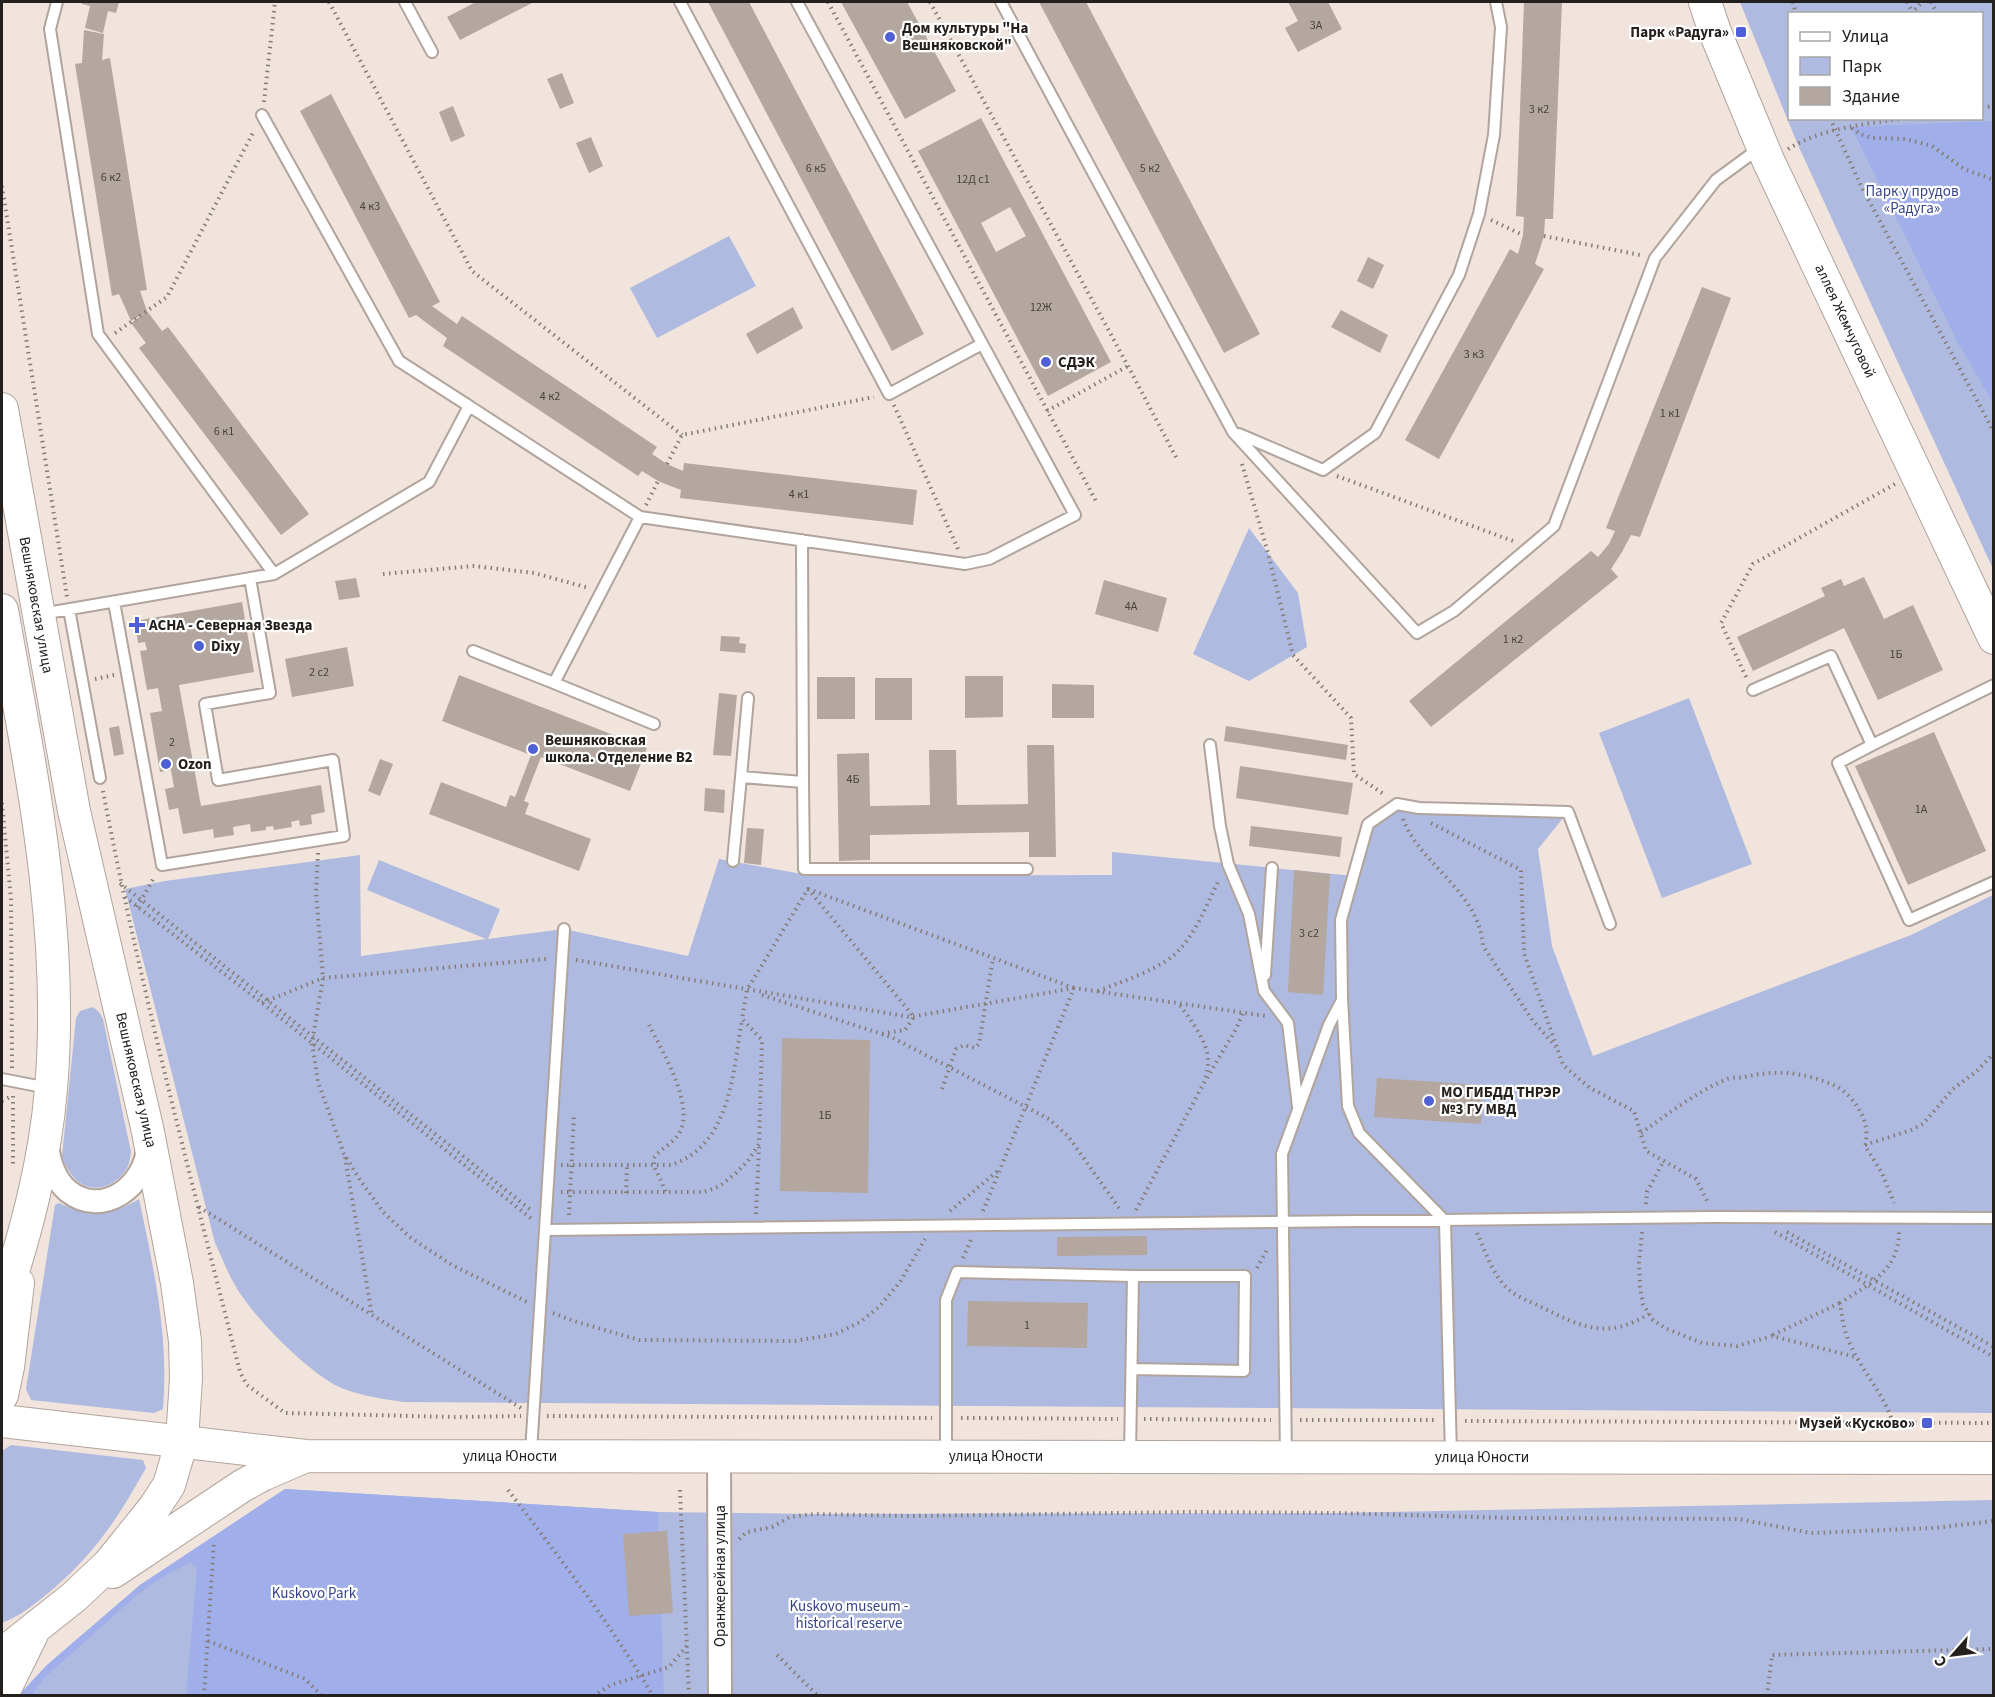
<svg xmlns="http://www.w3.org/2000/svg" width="1995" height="1697" viewBox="0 0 1995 1697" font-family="'Source Sans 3',sans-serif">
	<rect width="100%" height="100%" fill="#f1e4dc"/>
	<path fill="#afbae1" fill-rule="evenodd" d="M1740,2H1993V569L1797,143ZM1790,14H1982V118H1790Z
		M729,236L756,286L657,338L630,288Z
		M1249,528L1298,593L1307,647L1249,681L1193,654Z
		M1689,698L1752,864L1662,898L1599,733Z
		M1397,804L1568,812L1538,849L1552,946L1593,1056L1911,935L1993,895V1413L403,1402C383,1399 363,1396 344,1389C312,1377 251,1315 235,1285C227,1272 222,1257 215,1243L125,889L165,881L360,855L361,956L486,939L367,890L379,860L500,909L488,939L564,929L688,956L719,859L813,876L1112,875V852L1354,876L1368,824Z
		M93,1007L99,1012L103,1019L131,1152C130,1157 130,1162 128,1166C125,1174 118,1179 112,1183C87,1197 69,1178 62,1156L76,1018L80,1011Z
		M139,1199C154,1269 169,1337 163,1409L154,1413L31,1400L26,1389L55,1205L59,1203C92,1218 108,1217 139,1199Z
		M11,1445L143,1460L146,1468C118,1518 96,1552 52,1590C36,1603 21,1616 2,1623V1451Z
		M285,1489L658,1512L814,1514L1338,1513L1993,1500V1695L18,1696L47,1665L140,1585Z"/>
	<path fill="#a0afea" d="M1993,121H1994L1993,403L1958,343L1851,127Z
		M285,1489L658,1512L664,1695H186L197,1568L190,1562L156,1581L136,1596L43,1679L32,1695L18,1696L47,1665L140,1585Z"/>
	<path fill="#b3a79f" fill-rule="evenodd" d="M82,2H119L116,13L108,11L103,33L85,28L90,6L82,4Z
		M476,2H534L460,40L447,17Z
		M708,2H749L924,334L892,351Z
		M841,2H907L956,91L905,119Z
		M1039,2H1086L1260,334L1224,353Z
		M1288,2H1328L1342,29L1298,52L1285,28L1298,21Z
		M1524,2H1562L1553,219H1545L1544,236L1535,264L1544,269L1439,459L1405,440L1510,249L1518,254L1523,235L1524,217L1516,216Z
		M84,30L104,34L102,60L110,58L147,290L140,291L147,311L162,331L168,327L309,514L281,535L139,348L146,343L131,323L145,313L131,321L119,294L112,296L75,64L82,63Z
		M562,73L574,103L560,109L547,79Z
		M331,94L440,302L432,306L457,324L462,316L657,447L652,454L667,464L683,471L684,463L917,490L913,525L680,498L681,490L658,481L642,471L638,476L443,346L447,338L416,315L409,318L300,111Z
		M453,106L465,136L451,142L439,112Z
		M981,118L1111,362L1048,396L918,151ZM1010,207L1026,236L996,252L981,223Z
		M591,137L603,166L589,173L576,143Z
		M1368,257L1384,265L1373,289L1357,281Z
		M1702,287L1731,298L1640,537L1631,535L1622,552L1611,569L1618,577L1431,727L1409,701L1591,551L1598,557L1609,544L1615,531L1606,528Z
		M793,307L803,328L757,354L746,334Z
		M1341,310L1388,335L1380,353L1331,327Z
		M1864,577L1884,619L1913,605L1943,670L1878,700L1844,628L1753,671L1737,637L1825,596L1821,588L1841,579L1844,586Z
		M356,578L360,597L339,600L335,581Z
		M1104,580L1167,598L1158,632L1095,614Z
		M242,602L254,672L179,685L201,806L321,785L325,812L311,815L312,824L300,826L299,820L291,822L292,827L274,830L273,826L266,827V830L251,832L250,824L233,827L234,835L214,838L213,829L183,834L178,808L169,810L165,789L174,787L171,770L160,772L150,713L162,711L158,688L147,690L140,651L147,650L145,642L138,643L135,621Z
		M721,636L740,637L739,643L746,644L745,653L720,651Z
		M347,647L354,686L292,697L285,659Z
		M459,675L647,748L630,791L541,757L524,801L529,803L525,814L591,839L579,871L429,814L441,782L506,807L510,795L515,797L531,755L442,721Z
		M965,676H1003V717L965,718Z
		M817,677H855V719H817Z
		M875,678H912V720H875Z
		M1052,684L1094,685V718H1052Z
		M719,693L737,695L731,756L713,755Z
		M119,726L124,754L114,756L109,728Z
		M1226,726L1348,745L1346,760L1224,741Z
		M1934,732L1986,851L1908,885L1855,766Z
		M1027,745H1054L1056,857H1029V832L870,835V860L839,861L837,754L869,753L870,806L930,805L929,750H956L957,805L1028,804Z
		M380,759L393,764L380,796L368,791Z
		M1240,766L1353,783L1348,815L1236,798Z
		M705,788L725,790L724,813L704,811Z
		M1251,826L1342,837L1340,857L1249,846Z
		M747,828L764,829L761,865L744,863Z
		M1294,870L1330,874L1323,995L1288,992Z
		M782,1038L870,1040L868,1193L780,1191Z
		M1377,1078L1483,1085L1481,1124L1374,1117Z
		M1147,1236V1255L1057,1256V1237Z
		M968,1301L1088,1303L1087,1348L967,1346Z
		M667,1531L673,1613L629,1616L623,1534Z"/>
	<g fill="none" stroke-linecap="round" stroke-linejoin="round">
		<defs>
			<path id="lane" d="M57,2L50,29L98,334L274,574
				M405,2L432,52
				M680,2L889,394L982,344
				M1001,2L1233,432L1417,633L1454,611L1554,526L1655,258L1716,180L1761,147
				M262,115L399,361L469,406
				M1239,434L1323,470L1375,433L1459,275L1479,214L1494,135L1501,27L1496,2
				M640,517L554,683L654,724
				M114,602L162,865L344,836L333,760L218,780L205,704L270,693L250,578
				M69,609L100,778
				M41,614L274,574L429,482L469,406L640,517L965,564L989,559L1075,515L797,2
				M473,651L554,683
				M1753,690L1831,656L1872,745L1994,685
				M1210,745L1220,826L1228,864L1249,914L1264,991L1288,1023L1298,1107
				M1872,745L1838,763L1909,920L1994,882
				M741,777L748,698
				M803,782L804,869H1027
				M733,861L741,777L803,782L802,540
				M1265,975L1272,868
				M2,1079L48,1088
				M545,1230L1714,1217L1994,1218
				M1132,1369L1244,1371L1245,1276H1133
				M531,1452L564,929
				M1451,1455L1445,1221L1359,1133L1348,1106L1342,999L1341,920L1368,824L1397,804L1419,808L1568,812L1610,924
				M946,1456V1300L957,1272L1133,1276L1130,1454
				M1286,1456L1282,1154L1329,1025L1342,1000"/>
			<path id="street" d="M47,1145C49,1161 55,1180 68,1191C103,1219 146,1185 148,1147
				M719,1456L720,1696"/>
			<path id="secondary" d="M1705,2L1715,32L1768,160L1994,638
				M2,409L74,811L148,1132L177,1283L185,1341L186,1378L182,1441L169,1485L154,1508L109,1564L74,1597L2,1654
				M2,610C30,768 65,928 51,1089C45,1163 25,1236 2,1306
				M2,1395L8,1367L18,1283
				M2,1421L306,1456L1994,1458
				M113,1572L242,1486L262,1475L306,1456
				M2,1695L32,1634"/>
		</defs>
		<use href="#lane" stroke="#b0a49c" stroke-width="14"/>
		<use href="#street" stroke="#b0a49c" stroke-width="26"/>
		<use href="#secondary" stroke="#b0a49c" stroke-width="34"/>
		<path stroke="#847c76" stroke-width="4" stroke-dasharray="1.5 4.5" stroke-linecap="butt" d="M329,2L472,271L682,435
			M828,2L1097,503
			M930,2L1128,366L1178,461
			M1793,2L1796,14
			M1907,2L1913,13
			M1931,2L1937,14
			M1911,14L1922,2
			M264,102L275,2
			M1982,108L1994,106
			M1830,118L1861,186L1994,432
			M1852,128L1860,134L1872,138L1906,139L1932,146L1964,169L1994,180
			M1788,149C1824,127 1867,124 1908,118
			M2,186L67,597
			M1491,220L1523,235
			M1544,236L1640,255
			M115,333L167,297L254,131
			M894,405L958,549
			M1047,411L1128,366
			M667,464L682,435L874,397
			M1242,464L1268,553L1293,655L1351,718L1354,774L1385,795
			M1337,476L1513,541
			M646,505L658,481
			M383,574L474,566L534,573L589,588
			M1746,677L1721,623L1753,564L1895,484
			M95,679L114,675
			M103,791C140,986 191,1179 240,1372L247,1385L285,1413L455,1417L521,1416
			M2,803L11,900L12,1068
			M1403,819C1421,866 1479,891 1483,946L1533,1021L1557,1048
			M1431,823L1521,870L1524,953L1563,1065L1590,1088L1634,1111L1646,1151L1696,1179L1708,1203
			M318,853L316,892L323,978L312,1043L318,1082L344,1154L360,1180L383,1212L411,1238L452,1265L527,1302
			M120,883L532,1211
			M808,889L1074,988
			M125,897L262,1003L533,1220
			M137,907L155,876
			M576,960L910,1017L1074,988
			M1098,991C1121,982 1155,971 1174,955C1196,935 1206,905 1219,880
			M762,995L891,1037L1049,1119L1068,1136L1119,1208
			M262,1003L323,978L547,959
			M649,1025C662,1051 697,1108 678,1135C672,1144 660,1149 654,1158V1166L666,1192
			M1207,1078L1236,1029L1243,1013
			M942,1089L956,1049L964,1045L975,1048L979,1044L993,958
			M13,1096V1164
			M2,1101L12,1096
			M1641,1133C1668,1114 1696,1092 1727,1079C1732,1077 1739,1078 1745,1077C1769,1071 1793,1071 1817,1079C1829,1083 1840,1086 1849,1096C1862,1111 1870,1126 1865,1146L1882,1173L1894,1203
			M1865,1145L1911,1130L1923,1124L1953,1089L1977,1071L1994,1053
			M345,1157L372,1315
			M561,1165H671C731,1145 733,1072 742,1019
			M561,1192H704L720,1186L736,1173L748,1161L759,1144L762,1040L742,1019L747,990L808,889L914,1017L905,1030L881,1034
			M626,1193L627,1166
			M1646,1204L1647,1192L1664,1160
			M199,1207L521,1408
			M1136,1210L1205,1081C1206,1075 1208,1069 1208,1062C1209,1043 1189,1017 1178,1003
			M950,1211L1000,1169
			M983,1211L1074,988L1266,1016
			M756,1214L759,1147
			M569,1215L574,1114
			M1642,1232L1639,1263L1640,1287L1643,1304L1653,1320L1665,1328L1702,1343L1737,1346L1772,1336L1856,1357
			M1775,1232L1994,1357
			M1787,1232L1994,1347
			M1477,1233C1485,1250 1492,1273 1505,1286C1514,1296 1529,1301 1541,1307C1582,1327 1606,1340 1649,1314
			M963,1258L971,1240
			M1257,1268L1268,1248
			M553,1313L574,1321L639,1340L795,1341L836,1334L860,1322L879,1307L900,1282L925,1239
			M1773,1335L1840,1303
			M547,1416L932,1418
			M961,1418L1118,1419
			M1144,1419L1271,1420
			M1300,1420H1436
			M1465,1421L1994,1423
			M1893,1423C1883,1392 1863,1373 1850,1344C1844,1331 1842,1318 1840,1303C1869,1284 1899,1271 1899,1231
			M508,1490C559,1557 610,1623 653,1696
			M680,1490L689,1696
			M739,1539L747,1532L772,1527L790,1517L814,1514L909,1516L1189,1512L1338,1513L1510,1518L1739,1519L1811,1533L1934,1528L1994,1521
			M208,1641L305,1679L322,1696
			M777,1655L818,1696
			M204,1696L214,1541
			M593,1696L611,1685L669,1667L687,1646
			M1767,1696L1772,1655L1994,1649"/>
		<use href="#lane" stroke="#fff" stroke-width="10"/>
		<use href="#street" stroke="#fff" stroke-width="22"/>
		<use href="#secondary" stroke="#fff" stroke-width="32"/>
	</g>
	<g fill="#4f5fd5" stroke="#fff" stroke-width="2">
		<rect x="1735" y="26" width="12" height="12" rx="3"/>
		<circle cx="890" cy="37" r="6"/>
		<circle cx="1046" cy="362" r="6"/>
		<path d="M134 616h6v6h6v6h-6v6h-6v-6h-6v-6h6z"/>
		<circle cx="199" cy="646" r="6"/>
		<circle cx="533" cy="749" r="6"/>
		<circle cx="166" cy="764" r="6"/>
		<circle cx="1429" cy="1101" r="6"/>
		<rect x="1921" y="1417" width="12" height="12" rx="3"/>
	</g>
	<g text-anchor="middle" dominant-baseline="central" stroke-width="4.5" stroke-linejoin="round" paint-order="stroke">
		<g font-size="12" fill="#48423e">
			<text x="1316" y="25">3А</text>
			<text x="1539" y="109">3 к2</text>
			<text x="816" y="168">6 к5</text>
			<text x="1150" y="168">5 к2</text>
			<text x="111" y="177">6 к2</text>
			<text x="973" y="179">12Д с1</text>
			<text x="370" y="206">4 к3</text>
			<text x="1041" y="307">12Ж</text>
			<text x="1474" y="354">3 к3</text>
			<text x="550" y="396">4 к2</text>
			<text x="1670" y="413">1 к1</text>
			<text x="224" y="431">6 к1</text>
			<text x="799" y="494">4 к1</text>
			<text x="1131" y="606">4А</text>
			<text x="1513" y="639">1 к2</text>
			<text x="1896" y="654">1Б</text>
			<text x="319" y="672">2 с2</text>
			<text x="172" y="742">2</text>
			<text x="853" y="779">4Б</text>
			<text x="1921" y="809">1А</text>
			<text x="1309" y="933">3 с2</text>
			<text x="825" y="1115">1Б</text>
			<text x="1027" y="1325">1</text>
		</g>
		<g font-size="15" font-weight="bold" fill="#24201d" stroke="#fff" text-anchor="start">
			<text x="902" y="28">Дом культуры "На<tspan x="902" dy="17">Вешняковской"</tspan></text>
			<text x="1729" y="32" text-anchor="end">Парк «Радуга»</text>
			<text x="1058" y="362">СДЭК</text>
			<text x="149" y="625">АСНА - Северная Звезда</text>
			<text x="211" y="646">Dixy</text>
			<text x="545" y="740">Вешняковская<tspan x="545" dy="17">школа. Отделение В2</tspan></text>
			<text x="178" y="764">Ozon</text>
			<text x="1441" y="1092">МО ГИБДД ТНРЭР<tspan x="1441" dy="17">№3 ГУ МВД</tspan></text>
			<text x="1915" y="1423" text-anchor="end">Музей «Кусково»</text>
		</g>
		<g font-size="15" fill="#38448a" stroke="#fff">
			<text x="1912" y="191">Парк у прудов<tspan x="1912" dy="17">«Радуга»</tspan></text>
			<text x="314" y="1593">Kuskovo Park</text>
			<text x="849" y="1606">Kuskovo museum -<tspan x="849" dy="17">historical reserve</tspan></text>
		</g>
		<g font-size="15" fill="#24201d" stroke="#fff">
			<text transform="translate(1845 321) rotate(65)">аллея Жемчуговой</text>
			<text transform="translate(36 605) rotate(80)">Вешняковская улица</text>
			<text transform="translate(136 1080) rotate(77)">Вешняковская улица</text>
			<text x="510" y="1456">улица Юности</text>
			<text x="996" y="1456">улица Юности</text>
			<text x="1482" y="1457">улица Юности</text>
			<text transform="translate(720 1576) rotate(-90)">Оранжерейная улица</text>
		</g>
	</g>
	<rect width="1995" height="1697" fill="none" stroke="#24201d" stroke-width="6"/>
	<rect x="1788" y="12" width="195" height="108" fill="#ffffff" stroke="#a7a6a5" stroke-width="1.5"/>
	<rect x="1800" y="32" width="30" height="9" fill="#ffffff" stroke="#a7a6a5" stroke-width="1.5"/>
	<text x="1842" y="42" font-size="18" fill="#24201d">Улица</text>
	<rect x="1800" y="57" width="30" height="18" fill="#afbae1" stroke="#a7a6a5" stroke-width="1.5"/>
	<text x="1842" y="72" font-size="18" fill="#24201d">Парк</text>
	<rect x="1800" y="87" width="30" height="18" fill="#b3a79f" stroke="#a7a6a5" stroke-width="1.5"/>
	<text x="1842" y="102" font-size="18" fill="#24201d">Здание</text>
	<g transform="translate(1953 1655) rotate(242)" stroke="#ffffff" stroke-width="4.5" paint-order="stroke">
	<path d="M0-4.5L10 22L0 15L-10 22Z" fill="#24201d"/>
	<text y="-9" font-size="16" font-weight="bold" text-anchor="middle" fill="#24201d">С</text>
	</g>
</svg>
